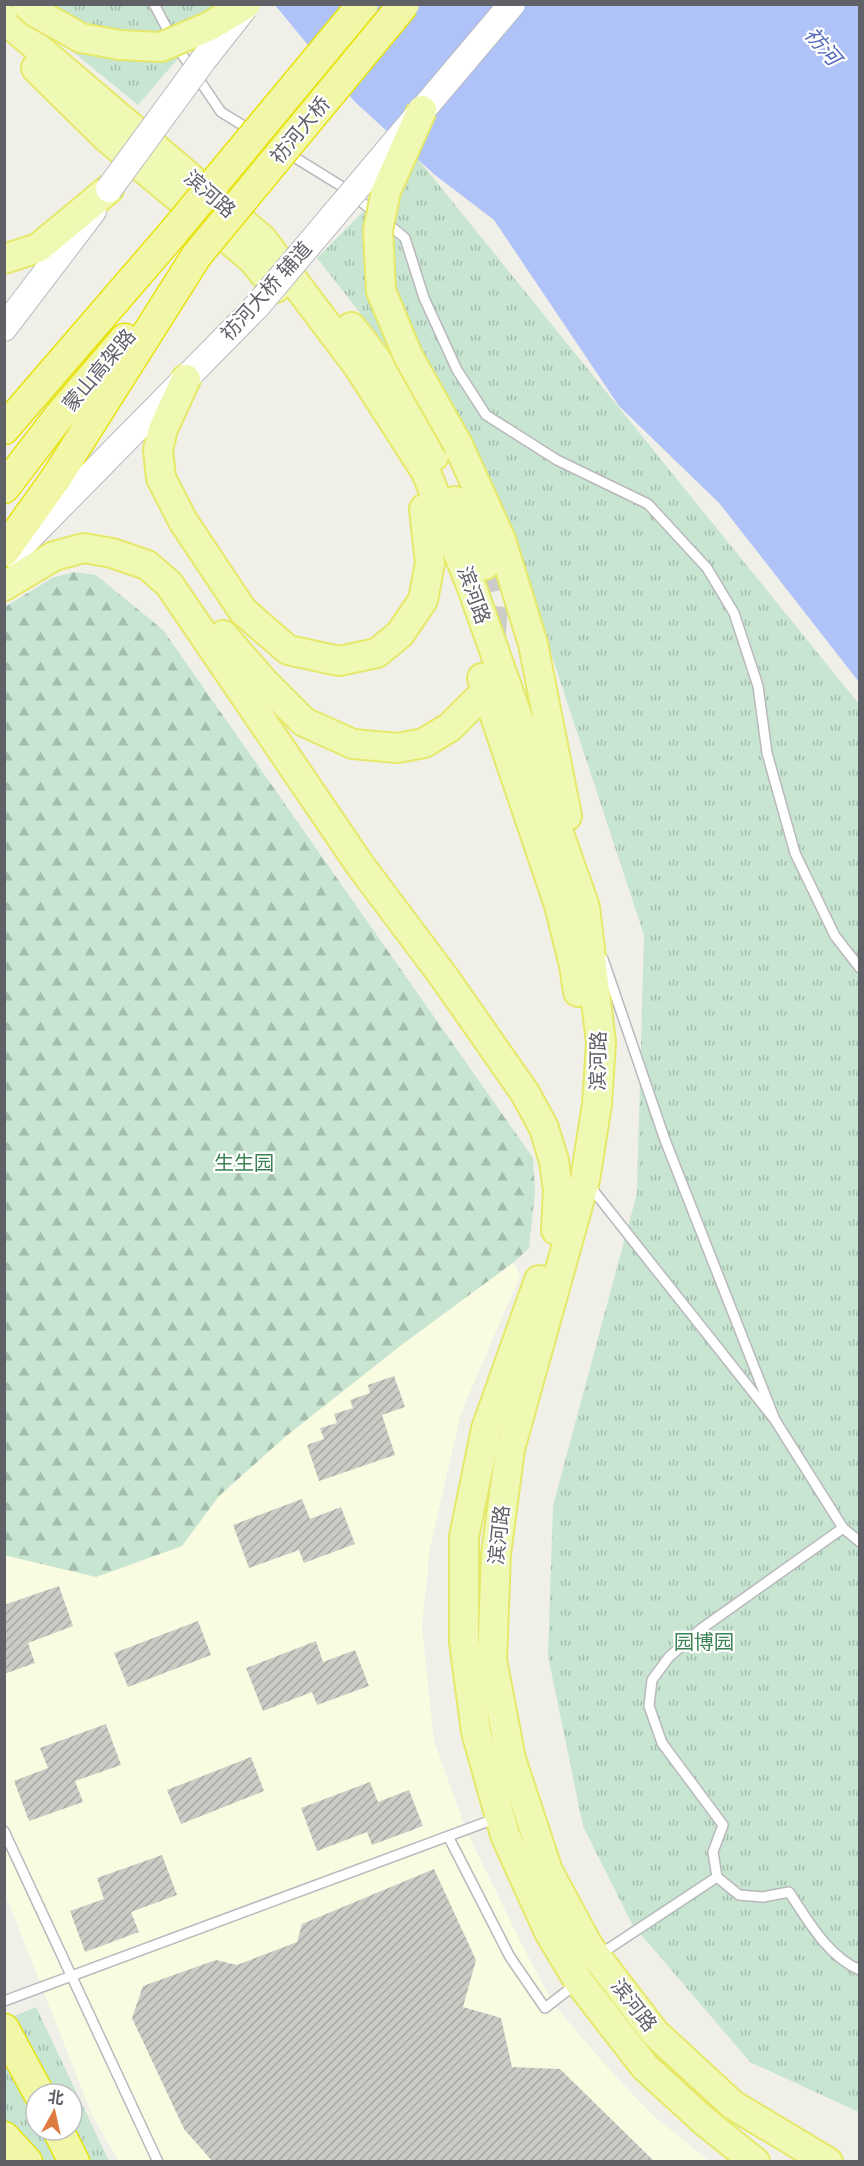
<svg xmlns="http://www.w3.org/2000/svg" width="864" height="2166" viewBox="0 0 864 2166" font-family="'Public Sans','Noto Sans SC',sans-serif">
	<defs>
		<pattern id="forest-firs" width="22" height="20" patternUnits="userSpaceOnUse" patternTransform="scale(1.5)"><rect width="22" height="20" fill="#c7e5d0"/><path d="M5 1l3.5 6h-7zM16 11l3.5 6h-7z" fill="#a5bdad"/></pattern>
		<pattern id="park-tufts" width="24" height="20" patternUnits="userSpaceOnUse" patternTransform="scale(1.5)"><rect width="24" height="20" fill="#c7e5d0"/><path d="M3 7l-1-3M5 7V3M7 7l1-3M15 17l-1-3M17 17v-4M19 17l1-3" fill="none" stroke="#a5bdad"/></pattern>
		<pattern id="building-hatch" width="6" height="6" patternUnits="userSpaceOnUse" patternTransform="scale(1.5)"><rect width="6" height="6" fill="#cccbc5"/><path d="M-1 1l2-2M0 6l6-6M5 7l2-2" fill="none" stroke="#a9a8a4"/></pattern>
	</defs>
	<rect width="100%" height="100%" fill="#f0f0e8"/>
	<path fill="#fafce2" d="M514,1262L520,1276L461,1413L430,1548L422,1626L434,1741L466,1830L522,1945L553,2003L600,2059L650,2113L709,2161H119L92,2115L5,1893V1555L96,1577L182,1546L219,1496L285,1437L400,1346Z"/>
	<path fill="url(#forest-firs)" d="M74,572L96,575L163,630L533,1158L535,1192L529,1248L514,1262L400,1346L285,1437L219,1496L182,1546L96,1577L4,1555L5,607L52,578Z"/>
	<path fill="url(#park-tufts)" fill-rule="evenodd" d="M16,5H224L138,105Z
		M417,158L859,704V2112L750,2062L632,1924L583,1826L548,1656L553,1506L637,1193L644,935L547,641L477,462L317,258Z
		M36,2007L109,2161L5,2162V2020ZM36,2094H72V2130H36Z"/>
	<path fill="#afc3f9" d="M275,5H859V682L720,504L619,406L494,220L435,175L354,101Z"/>
	<path fill="url(#building-hatch)" d="M394,1376L405,1407L382,1415L395,1455L319,1481L307,1445L324,1439L320,1428L337,1423L334,1414L353,1408L350,1400L370,1393L368,1385Z
		M302,1499L310,1519L341,1507L355,1544L304,1563L299,1550L249,1568L233,1525Z
		M59,1586L73,1626L28,1643L35,1663L4,1674V1605Z
		M198,1621L211,1655L128,1687L114,1653Z
		M316,1641L323,1662L355,1650L369,1686L317,1705L312,1692L263,1711L246,1668Z
		M106,1724L121,1765L75,1781L83,1802L29,1821L14,1781L48,1768L40,1748Z
		M251,1757L264,1791L181,1824L167,1790Z
		M370,1782L378,1802L409,1790L423,1826L372,1845L367,1832L317,1851L301,1808Z
		M162,1855L177,1895L131,1912L139,1932L85,1952L70,1911L104,1899L97,1878Z
		M434,1869L476,1960L463,2007L501,2018L512,2067L560,2069L655,2162H213L184,2129L132,2018L143,1986L216,1960L237,1965L297,1942L302,1924Z"/>
	<g fill="none" stroke-linecap="round" stroke-linejoin="round">
		<path stroke="#ccccc8" stroke-width="28" stroke-dasharray="28 14" stroke-linecap="butt" d="M485,565L494,606L491,644"/>
		<defs>
			<path id="service" d="M154,4L175,44L221,112L346,189L405,238L424,298L457,370L486,415L557,460L648,504L707,568L734,613L758,686L767,753L795,853L835,936L860,968
				M603,959L665,1140L775,1420
				M589,1185L775,1420L843,1528L860,1542
				M843,1528L701,1629L669,1657L652,1680L649,1706L662,1743L723,1825L713,1852L717,1877L739,1895L763,1897L789,1892C807,1919 828,1957 860,1970
				M4,1831L158,2162
				M448,1836L510,1957L545,2008L576,1984
				M599,1955L717,1877
				M4,2001L497,1818"/>
			<path id="secondary" d="M4,328L93,211
				M13,554L257,306"/>
			<path id="primary" d="M4,19L262,239L358,366L426,472L472,588L585,907L601,1043L597,1104L585,1180L510,1449L496,1554L492,1660L511,1759L548,1871L589,1947L655,2033L733,2105L828,2162
				M36,68L107,138L252,259L276,288
				M4,259L38,248L109,189
				M351,327C384,367 411,409 434,456
				M186,379L163,429L158,450L161,478L183,521L243,611L288,650L339,661L377,653L400,634L423,600L430,563L424,509
				M458,445L501,540L533,644L567,816
				M455,501L477,543L485,565
				M4,586L54,556L84,548L112,553L147,565L169,584L360,865L444,977L525,1093L544,1128L554,1161L558,1190L556,1230
				M223,635L264,682L304,722L353,744L398,748L424,743L450,727L479,698
				M482,678L559,905L574,965L578,992
				M539,1280L486,1429L464,1537V1642L476,1732L505,1835L549,1932L579,1982L645,2067L703,2120L755,2162"/>
			<path id="trunk" d="M4,429L173,233
				M4,488L60,415L125,339
				M4,551L56,478L197,255
				M4,2029L39,2094
				M58,2130L74,2162
				M4,2137L27,2162"/>
		</defs>
		<use href="#service" stroke="#b8b8bd" stroke-width="12"/>
		<use href="#secondary" stroke="#b9bac0" stroke-width="28"/>
		<use href="#primary" stroke="#e6e86a" stroke-width="32"/>
		<use href="#trunk" stroke="#e7e212" stroke-width="33"/>
		<use href="#service" stroke="#fff" stroke-width="9"/>
		<use href="#secondary" stroke="#fff" stroke-width="26"/>
		<use href="#primary" stroke="#f0f9b4" stroke-width="28"/>
		<use href="#trunk" stroke="#f1f7a7" stroke-width="30"/>
		<defs>
			<path id="secondary-bridge" d="M109,189L204,59L245,7
				M257,306L512,4"/>
			<path id="primary-bridge" d="M26,4L35,12L81,38L120,45L161,47L210,26L246,4
				M422,110L386,191L378,230L381,291L408,356L458,445"/>
			<path id="trunk-bridge" d="M173,233L363,4
				M197,255L404,4"/>
		</defs>
		<use href="#secondary-bridge" stroke="#b9bac0" stroke-width="28" stroke-linecap="butt"/>
		<use href="#primary-bridge" stroke="#e6e86a" stroke-width="32" stroke-linecap="butt"/>
		<use href="#trunk-bridge" stroke="#e7e212" stroke-width="33" stroke-linecap="butt"/>
		<use href="#secondary-bridge" stroke="#fff" stroke-width="26"/>
		<use href="#primary-bridge" stroke="#f0f9b4" stroke-width="28"/>
		<use href="#trunk-bridge" stroke="#f1f7a7" stroke-width="30"/>
	</g>
	<g text-anchor="middle" dominant-baseline="central" stroke-width="4.5" stroke-linejoin="round" paint-order="stroke">
		<g font-size="20" fill="#5f6167" stroke="#fff">
			<text transform="translate(300 130) rotate(-50)">祊河大桥</text>
			<text transform="translate(210 194) rotate(41)">滨河路</text>
			<text transform="translate(266 291) rotate(-48)">祊河大桥 辅道</text>
			<text transform="translate(99 370) rotate(-50)">蒙山高架路</text>
			<text transform="translate(474 595) rotate(70)">滨河路</text>
			<text transform="translate(598 1061) rotate(-89)">滨河路</text>
			<text transform="translate(499 1535) rotate(-84)">滨河路</text>
			<text transform="translate(634 2005) rotate(52)">滨河路</text>
		</g>
		<g font-size="20" fill="#3c8254" stroke="#fff">
			<text x="244" y="1163">生生园</text>
			<text x="704" y="1642">园博园</text>
		</g>
		<g font-size="21" font-style="italic" fill="#5267bc" stroke="#fff">
			<text transform="translate(823 46) rotate(49)">祊河</text>
		</g>
	</g>
	<rect width="864" height="2166" fill="none" stroke="#5f6167" stroke-width="12"/>
	<g transform="translate(54 2112) rotate(8)"><circle r="28" fill="#ffffff" stroke="#bfc0c2" stroke-width="1.5"/>
	<path d="M0-4.5L10 22L0 15L-10 22Z" fill="#dd7b41"/>
	<text y="-9" font-size="16" font-weight="bold" text-anchor="middle" fill="#5f6167">北</text>
	</g>
</svg>
